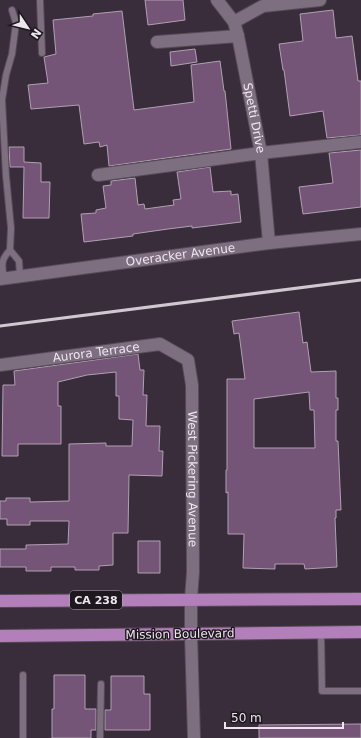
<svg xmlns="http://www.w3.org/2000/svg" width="361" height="738" viewBox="0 0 361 738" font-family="'DejaVu Sans',sans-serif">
	<rect width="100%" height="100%" fill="#3a2d3b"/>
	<path fill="#745577" stroke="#b0a0b1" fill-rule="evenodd" d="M145,0H183L185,20L148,25Z
		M333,10L336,38L352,36L358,81H361V135L327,138L323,111L290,116L284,70H283L279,44L303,41L300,14Z
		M122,11L134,110L194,102L191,65L220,61L224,91H225L231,149L109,166L107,145L100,147L99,142L84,144L79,105L31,109L28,85L48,83L44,57L56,54L53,20L93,16V14Z
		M195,49L197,62L171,66L170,52Z
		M9,147H24V162L41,163V182H50L49,218H23L24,167H10Z
		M361,150V207L303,214L299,187L333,183L329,153Z
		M210,167L213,192L231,191V195L238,194L241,222L192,228V226L168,229L133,234V236L84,242L81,214L96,213V210L106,208L103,186L111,185V181L135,178L138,205L144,204L145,209L174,205L173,200L181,199L177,172Z
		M299,312L303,343L307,342L311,372L336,371V398H338V410H336V441H338L341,510H336V518H335L337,567L305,569L304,564H275V569L243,568L244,534H228V492L226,493V470H227V379H245L239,333L234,334L232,321ZM309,392L310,410H314L315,448H254V399Z
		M138,354L140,370H144L143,395H147L146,426H160L159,451H163L162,476L129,475L128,533H113V565L99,566V570H75V567H51V571H26V567H0V549H26V545L68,544L69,521H30V525H7V519H0V501H6V498H30V502L69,501V444L106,443V446H132L133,420L119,419V396H116V372L87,375L58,382V406H61V444H18V456H2L3,385H15L14,371Z
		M138,541H160V573H138Z
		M54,675H85V709H96V730H91V738H52V709H54Z
		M111,676H144V694H150V730H105V710H111Z
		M361,724V738H259V725Z"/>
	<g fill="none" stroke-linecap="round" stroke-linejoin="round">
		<defs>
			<path id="lane" d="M40,0L42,53
				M10,250L11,228L6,176L2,100L6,75L12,54L16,23L12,10
				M4,279C2,265 0,261 10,250L19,261L20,276
				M321,633L322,691H361
				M23,675V738
				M100,738L101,684"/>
			<g id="street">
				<path id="s1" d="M217,0L234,22L238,36L261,153L269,243"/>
				<path d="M234,22L263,6L320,0"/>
				<path d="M157,42L238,36"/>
				<path d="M98,175L261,153L361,142"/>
				<path id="s2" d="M0,279L269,243L361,234"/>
				<path id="s3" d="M0,365L160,344L188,360L192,385L193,572L191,599V634L194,738"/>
			</g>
			<path id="primary" d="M0,601L361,599
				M0,636L361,632"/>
		</defs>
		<use href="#lane" stroke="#564b57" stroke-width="8"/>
		<use href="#street" stroke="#564b57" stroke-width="14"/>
		<use href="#primary" stroke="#564b57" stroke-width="14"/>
		<use href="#lane" stroke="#7e6f80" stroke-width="6"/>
		<use href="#street" stroke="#7e6f80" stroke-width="12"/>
		<use href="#primary" stroke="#b37fba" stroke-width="12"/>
		<path stroke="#d0c8d1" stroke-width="3" d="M0,326L361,280"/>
	</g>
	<g text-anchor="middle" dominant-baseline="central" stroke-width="3" stroke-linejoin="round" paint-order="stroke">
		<rect fill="#1d171e" stroke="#afa8b0" stroke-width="1" x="70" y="591" width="52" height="18" rx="3"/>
		<g font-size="11" font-weight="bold" fill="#eee6ef">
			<text x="96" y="600">CA 238</text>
		</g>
		<g font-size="12" fill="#eee6ef" stroke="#1d171e">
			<text stroke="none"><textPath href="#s1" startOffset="126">Spetti Drive</textPath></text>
			<text stroke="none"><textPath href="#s2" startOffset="182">Overacker Avenue</textPath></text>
			<text stroke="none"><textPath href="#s3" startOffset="97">Aurora Terrace</textPath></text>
			<text stroke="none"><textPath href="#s3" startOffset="313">West Pickering Avenue</textPath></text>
			<text transform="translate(180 634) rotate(-1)">Mission Boulevard</text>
		</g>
	</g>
	<g transform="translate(28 28) rotate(125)" stroke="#1d171e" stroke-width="3" paint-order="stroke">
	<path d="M0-3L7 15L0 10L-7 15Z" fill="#eee6ef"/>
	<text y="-6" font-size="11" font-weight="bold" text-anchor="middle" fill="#eee6ef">N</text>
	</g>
	<path d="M225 722v6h118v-6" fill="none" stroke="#eee6ef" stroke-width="2"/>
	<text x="231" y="722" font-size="12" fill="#eee6ef" stroke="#1d171e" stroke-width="3" paint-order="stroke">50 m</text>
</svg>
